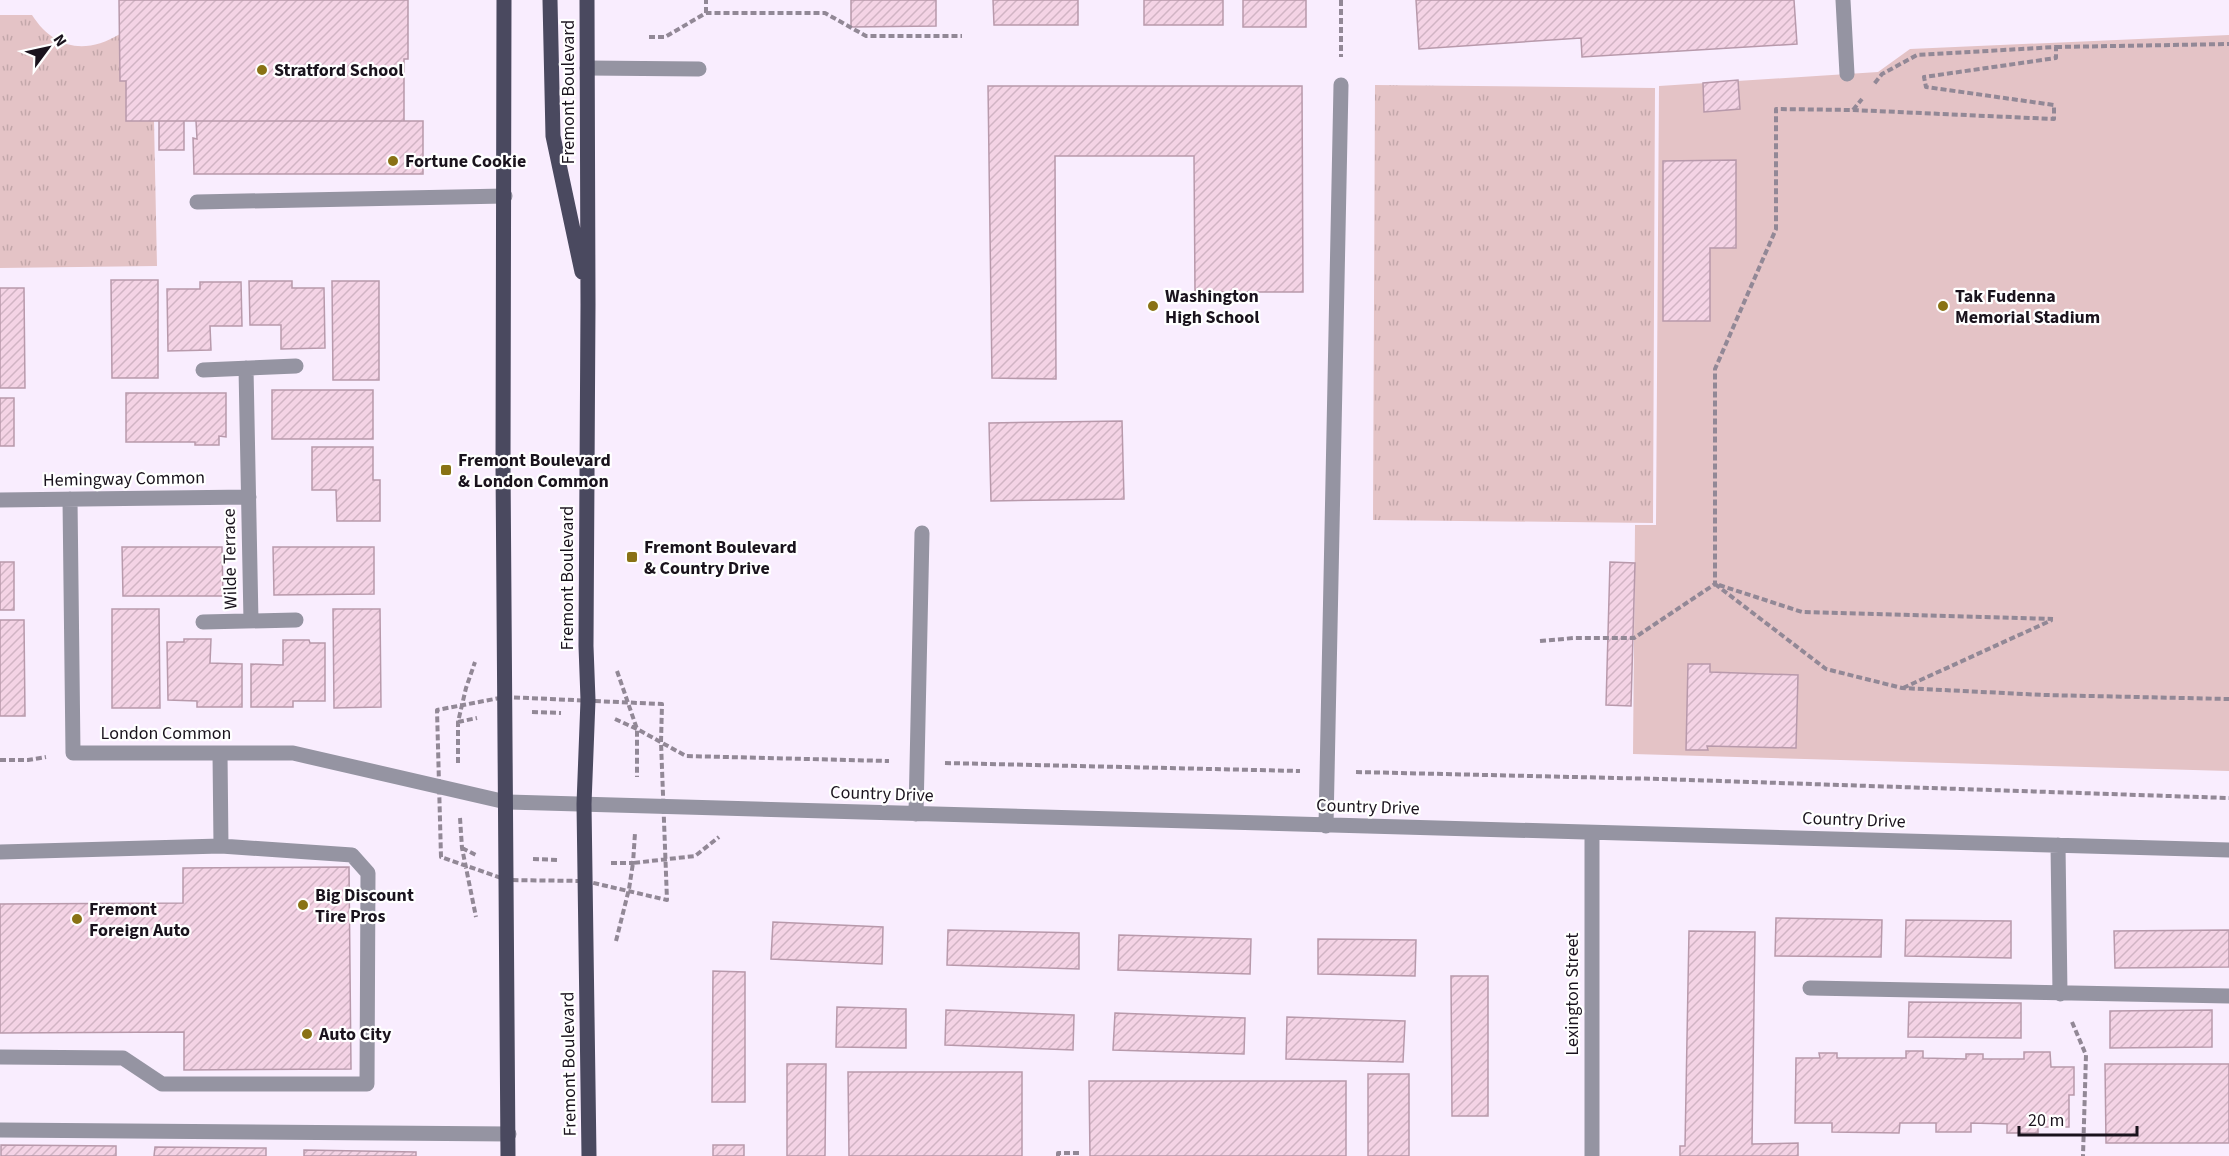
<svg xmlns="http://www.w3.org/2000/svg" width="2229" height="1156" viewBox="0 0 2229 1156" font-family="'Source Sans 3',sans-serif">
	<defs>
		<pattern id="park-tufts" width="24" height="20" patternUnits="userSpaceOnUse" patternTransform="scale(1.5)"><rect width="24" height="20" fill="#e4c3c6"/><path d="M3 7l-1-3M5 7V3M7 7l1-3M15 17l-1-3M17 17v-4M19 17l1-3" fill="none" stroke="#c3a7aa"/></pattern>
		<pattern id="building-hatch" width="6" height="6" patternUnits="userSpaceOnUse" patternTransform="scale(1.5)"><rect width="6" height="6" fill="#f4d3e5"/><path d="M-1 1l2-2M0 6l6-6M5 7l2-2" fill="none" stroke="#d1b4c4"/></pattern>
	</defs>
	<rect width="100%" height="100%" fill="#f9edfe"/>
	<path fill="#e4c3c6" d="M2229,35V771L1633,754L1635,525H1656L1659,86L1878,72L1910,49Z"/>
	<path fill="url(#park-tufts)" d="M0,15H32C54,49 85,55 120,34V80L126,81V121H154L157,266L0,268Z
		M1375,85L1655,88L1653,523L1373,520Z"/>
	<path fill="url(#building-hatch)" stroke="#b899ab" stroke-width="1.5" d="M119,0H408V59H404V121H126V81H120Z
		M851,0H936V26L851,27Z
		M993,0H1078V25H994Z
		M1144,0H1223V25H1144Z
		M1243,0H1306V27H1243Z
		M1416,0H1794L1797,44L1582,57L1581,38L1419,49Z
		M1738,80L1740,109L1704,112L1703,83Z
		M988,86H1302L1303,292H1195L1194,156H1055L1056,379L992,378Z
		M159,121H184V150H159Z
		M196,121H423V174H194L193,138L197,139Z
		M1736,160V248H1710V321H1663V161Z
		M111,280H158V378H112Z
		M249,281H292V288H324L325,348L281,349V325H250Z
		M332,281H379V380H333Z
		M200,282H241L242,326H210L211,350L168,351L167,289H200Z
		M0,288H24L25,388H0Z
		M272,390H373V439H272Z
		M126,393H226V437L219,436V445H195V442H126Z
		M0,398H14V446H0Z
		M1122,421L1124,499L991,501L989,423Z
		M312,447H373V480H380V521H337L336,490H312Z
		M122,547H222L223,596H123Z
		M273,547H374V594L274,595Z
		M0,562H14V610H0Z
		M1610,562L1635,563L1631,706L1606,705Z
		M112,609H159L160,708H112Z
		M333,609H380L381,707L334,708Z
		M0,620H24L25,716H0Z
		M184,639H211L210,663L242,664V707H197V701L168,700L167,642H184Z
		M283,640H309L310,643H325V701H293V707H251V664L283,665Z
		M1688,664H1710V672L1798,675L1796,748L1707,746L1708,750H1686Z
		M349,867L351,1069L184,1070V1032L0,1033V904L183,903V868Z
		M1776,918L1882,920L1881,957L1775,956Z
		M1906,920L2011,921V958L1905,956Z
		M773,922L883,927L882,964L771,959Z
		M948,930L1079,933V969L947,965Z
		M2229,930V967L2115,968L2114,931Z
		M1689,931L1755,932L1752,1144L1798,1143V1156H1680V1146H1685Z
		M1119,935L1251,939L1250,974L1118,970Z
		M1318,939L1416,940L1415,976L1318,974Z
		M713,971L745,972V1102H712Z
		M1451,976H1488V1116H1452Z
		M1909,1002L2021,1003V1038L1908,1037Z
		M837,1007L906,1009V1048L836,1047Z
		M946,1010L1074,1015L1073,1050L945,1045Z
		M2212,1010V1047L2110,1048V1011Z
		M1115,1013L1245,1018L1244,1054L1113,1050Z
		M1287,1017L1405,1021L1403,1062L1286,1059Z
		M1906,1051H1923V1058L1966,1059V1054H1983V1059H2024V1052H2050L2051,1067H2074V1095H2069V1127H2038V1133H2007V1124L1971,1123V1132H1936V1123H1900L1899,1133L1832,1132V1123H1795L1796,1058H1820L1819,1053H1837V1058H1906Z
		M787,1064H826L825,1156H787Z
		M2105,1064H2229V1143H2106Z
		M848,1072H1022V1156H849Z
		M1368,1074H1409V1156H1368Z
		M1089,1081H1346V1156H1090Z
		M1,1145L116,1146V1156H1Z
		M713,1145H744V1156H713Z
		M155,1147L266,1148V1156H154Z
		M304,1150L416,1152V1156H304Z"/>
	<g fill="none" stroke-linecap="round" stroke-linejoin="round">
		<path stroke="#928896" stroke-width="4" stroke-dasharray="6 3" stroke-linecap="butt" d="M1341,0V57
			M706,13V0
			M649,37H665L706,13H825L866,36H962
			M2056,47L2229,44
			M1853,110L1862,99
			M1715,584L1826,669L1902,688L2044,695L2229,699
			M1719,585L1802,612L2053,619
			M1540,641L1574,638H1634L1715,584V369L1776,229V109L1853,110L2054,119V105L1926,87L1924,77L2056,58V47L1917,55L1882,74L1874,84
			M617,671L637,729V777
			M1903,688L2052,620
			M505,697L662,704L661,742L667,900L585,881L507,880L441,857L437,710Z
			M532,712L561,713
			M615,719L637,729L686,756L889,761
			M458,722L477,718
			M0,760H28L46,757
			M458,763V722L466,688L475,662
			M945,763L1300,771
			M1356,772L1661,779L2229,798
			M460,818L462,848L476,917
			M462,848L478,856
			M533,859L559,860
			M611,863H633L635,833
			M616,941L629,889L633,863L695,856L719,837
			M2072,1022L2086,1055L2083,1156
			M1058,1156V1153H1080"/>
		<path stroke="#9594a2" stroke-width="15" d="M1843,0L1847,74
			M587,68L699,69
			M197,202L505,196
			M246,368L251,621
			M203,370L296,366
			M70,499L73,753H293L506,802L2229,850
			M0,500L249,497
			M203,622L296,620
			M916,814L922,533
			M1326,826L1341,85
			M1592,833V1156
			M2058,845L2060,994
			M0,852L221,846
			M1810,988L2229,996
			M0,1057L123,1058L162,1084H367L368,873L352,855L221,846L220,753
			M0,1130L509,1134"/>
		<path stroke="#4a495f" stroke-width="15" d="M504,0L503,465L508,1156
			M550,0L553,136L582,272
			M587,0L588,304L586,646L588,700L584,804L589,1156"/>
	</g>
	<g fill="#897215" stroke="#fff" stroke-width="2">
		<circle cx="262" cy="70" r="6"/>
		<circle cx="393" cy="161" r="6"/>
		<circle cx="1153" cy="306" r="6"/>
		<circle cx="1943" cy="306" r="6"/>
		<rect x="440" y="464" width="12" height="12" rx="3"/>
		<rect x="626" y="551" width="12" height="12" rx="3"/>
		<circle cx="303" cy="905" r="6"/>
		<circle cx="77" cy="919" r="6"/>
		<circle cx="307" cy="1034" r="6"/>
	</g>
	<g text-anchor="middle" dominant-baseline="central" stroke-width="4.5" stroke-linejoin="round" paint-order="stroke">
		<g font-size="18" font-weight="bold" fill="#1a131d" stroke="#fff" text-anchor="start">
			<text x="274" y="70">Stratford School</text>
			<text x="405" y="161">Fortune Cookie</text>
			<text x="1165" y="296">Washington<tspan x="1165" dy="21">High School</tspan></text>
			<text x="1955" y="296">Tak Fudenna<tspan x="1955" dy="21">Memorial Stadium</tspan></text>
			<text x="458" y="460">Fremont Boulevard<tspan x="458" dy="21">&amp; London Common</tspan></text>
			<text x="644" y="547">Fremont Boulevard<tspan x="644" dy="21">&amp; Country Drive</tspan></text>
			<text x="315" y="895">Big Discount<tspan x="315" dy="21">Tire Pros</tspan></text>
			<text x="89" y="909">Fremont<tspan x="89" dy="21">Foreign Auto</tspan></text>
			<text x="319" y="1034">Auto City</text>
		</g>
		<g font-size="18" fill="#1a131d" stroke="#fff">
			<text transform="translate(568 92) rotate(-90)">Fremont Boulevard</text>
			<text transform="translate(124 479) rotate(-1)">Hemingway Common</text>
			<text transform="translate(230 559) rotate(-91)">Wilde Terrace</text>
			<text transform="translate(567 578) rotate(-90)">Fremont Boulevard</text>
			<text x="166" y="733">London Common</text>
			<text transform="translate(882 794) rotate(2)">Country Drive</text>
			<text transform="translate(1368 807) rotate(2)">Country Drive</text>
			<text transform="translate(1854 820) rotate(2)">Country Drive</text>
			<text transform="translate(1572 994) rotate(-90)">Lexington Street</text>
			<text transform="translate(569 1064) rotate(-91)">Fremont Boulevard</text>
		</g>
	</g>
	<g transform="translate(48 48) rotate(57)" stroke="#ffffff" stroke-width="4.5" paint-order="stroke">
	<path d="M0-4.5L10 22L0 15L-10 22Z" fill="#1a131d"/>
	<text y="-9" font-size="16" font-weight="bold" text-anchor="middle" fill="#1a131d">N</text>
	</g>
	<path d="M2019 1126v9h118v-9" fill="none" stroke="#1a131d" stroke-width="3"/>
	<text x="2028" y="1126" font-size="18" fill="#1a131d" stroke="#ffffff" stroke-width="4.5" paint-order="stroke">20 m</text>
</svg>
